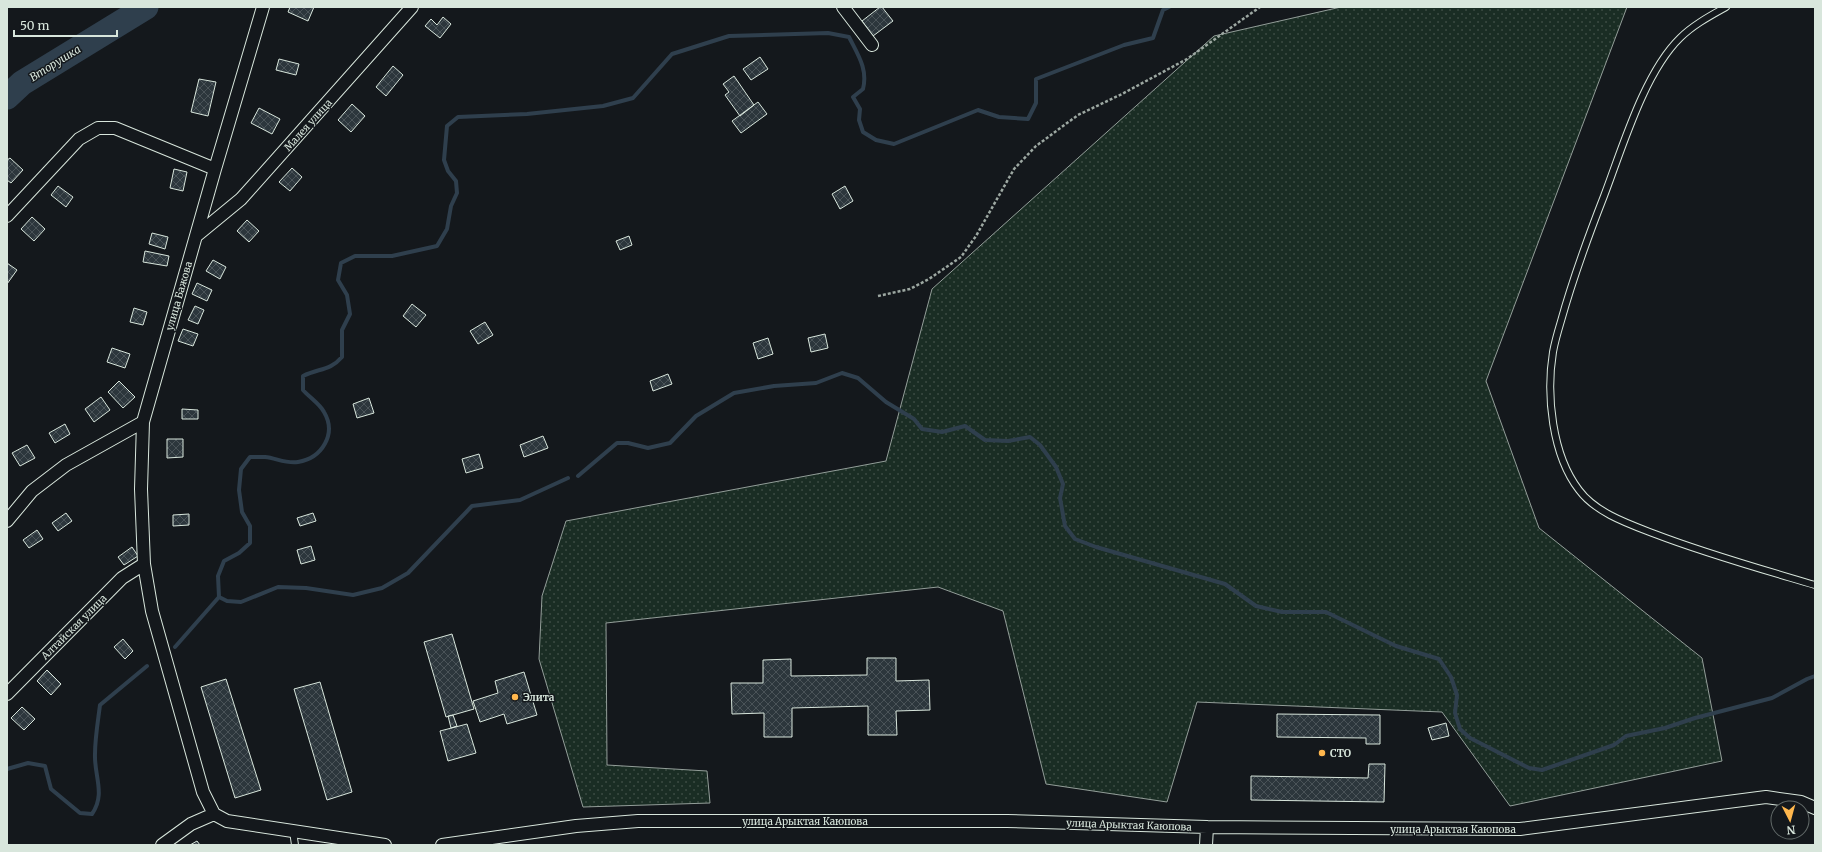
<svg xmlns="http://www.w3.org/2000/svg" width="1822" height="852" viewBox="0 0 1822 852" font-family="Merriweather,serif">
	<defs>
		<pattern id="park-dots" width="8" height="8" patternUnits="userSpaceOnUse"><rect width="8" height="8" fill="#1a2d24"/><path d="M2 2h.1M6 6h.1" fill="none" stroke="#3b4b43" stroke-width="1.8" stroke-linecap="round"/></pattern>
		<pattern id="building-cross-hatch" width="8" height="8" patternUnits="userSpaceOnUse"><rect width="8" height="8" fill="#2c363c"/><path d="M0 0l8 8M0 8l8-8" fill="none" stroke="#4a5358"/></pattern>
	</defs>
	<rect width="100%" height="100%" fill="#14181c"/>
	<path fill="url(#park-dots)" stroke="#939e99" d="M1341,7H1627L1486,381L1539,528L1702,658L1722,761L1510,806L1442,712L1197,702L1167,802L1046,784L1003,611L938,587L606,623L607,765L707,771L710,803L583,807L539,659L542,596L566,521L886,461L932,289L1214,36Z"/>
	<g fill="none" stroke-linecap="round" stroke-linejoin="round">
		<path stroke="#2f3f4d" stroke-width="4" d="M578,476L617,443H628L648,448L670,443L696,416L734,393L774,386L816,383L842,373L858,378L886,402L914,419L922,429L942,432L965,426L985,440L1008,441L1030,437L1040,445L1056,467L1063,484L1060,498L1065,526L1075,539L1096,547L1225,584L1256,606L1282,612H1326L1396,646L1439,659L1451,677L1457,695L1455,713L1460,729L1470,738L1529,768L1542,770L1614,745L1626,736L1665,728L1695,718L1772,698L1807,679L1815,676
			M219,597L227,601L241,602L278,587L306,588L353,595L382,588L408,573L472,506L520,500L568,478
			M175,647L219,597L218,576L224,561L239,553L250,543V526L242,512L239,490L241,469L250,457C255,457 260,457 265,457C276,458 286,464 298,462C322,458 337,434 324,412C320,404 309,397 303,390V376C319,368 330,371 342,357V330L350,314L347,295L338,280L341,263L355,256H392L437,246L447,229L451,206L457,193L456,181L448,171L444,160L447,126L458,117L527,114L603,106L633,98L672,54L729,36L828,33L849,37C858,55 868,69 863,89L853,97L860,109L859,120L863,132L876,140L894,144L978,110L999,117L1028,119L1036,103V79L1124,45L1153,38L1163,10L1169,7
			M7,769L28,763L45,766L51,789L80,813L92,814C106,794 94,776 95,754C95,738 98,721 100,705L147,666"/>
		<path stroke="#2f3f4d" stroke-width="25" d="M7,97L22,83L146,7"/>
	</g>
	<path fill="url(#building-cross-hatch)" stroke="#d8e6dc" d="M290,7H314L308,21L288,12Z
		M880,7H882L893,21L873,36L862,21Z
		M443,17L451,24L440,38L425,26L431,19L437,25Z
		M760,57L768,69L751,80L743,69Z
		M279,59L299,64L296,75L276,70Z
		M393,66L403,75L386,96L376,87Z
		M734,76L754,105L740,116L725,95L729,92L723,84Z
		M199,79L216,82L208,116L191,112Z
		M758,102L767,114L741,133L732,121Z
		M352,104L365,116L351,132L338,120Z
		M259,108L280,119L272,134L251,123Z
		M10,158L23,170L11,183L7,180V160Z
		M292,168L302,177L290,191L279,182Z
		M174,169L187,172L183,191L170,188Z
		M58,186L73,197L66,207L51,195Z
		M845,186L853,201L840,209L832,194Z
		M32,217L45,229L34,241L21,229Z
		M247,220L259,231L249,242L237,231Z
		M152,233L168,237L165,249L149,244Z
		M629,236L632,245L620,250L616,241Z
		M145,251L169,256L167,266L143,262Z
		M213,260L226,267L220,279L206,271Z
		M7,263L17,270L7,284Z
		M197,283L212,290L207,301L192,294Z
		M412,304L426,315L416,327L403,316Z
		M195,306L204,310L198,324L188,320Z
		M134,308L147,312L143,325L130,322Z
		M485,322L493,335L478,344L470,331Z
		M183,329L198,334L193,346L178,341Z
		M825,334L828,348L811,352L808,338Z
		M768,338L773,354L758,359L753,343Z
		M112,348L130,354L125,368L107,362Z
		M668,374L672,384L653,391L650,381Z
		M119,381L135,397L123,408L108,392Z
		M101,397L110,410L94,422L85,409Z
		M369,398L374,413L357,418L353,404Z
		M182,409L198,410V419H182Z
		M65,424L70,434L55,443L49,433Z
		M543,436L548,448L524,457L520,445Z
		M167,439H183V457L167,458Z
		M27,445L35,458L20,466L12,453Z
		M479,454L483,468L466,473L462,459Z
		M66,513L72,521L58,531L52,523Z
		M313,513L316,521L300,526L297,518Z
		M189,514V525L173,526V515Z
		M37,530L43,539L29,548L23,540Z
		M311,546L315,560L301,564L297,550Z
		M132,547L138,556L124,565L118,557Z
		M452,634L474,709L446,717L424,642Z
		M123,639L133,651L125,659L114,647Z
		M867,658H896V681L929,680L930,710L896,711L897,735H868V706L792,708V737H764V713L732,714L731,683H763V660L791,659V676L867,675Z
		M47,670L61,684L51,695L37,681Z
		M524,672L537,715L507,724L504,714L480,722L473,701L498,693L495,681Z
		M226,679L261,790L235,798L201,687Z
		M320,682L352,792L327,800L294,689Z
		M22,707L35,719L24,730L11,718Z
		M1277,714L1380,715V744H1366V738L1277,737Z
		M453,715L457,726L451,728L448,716Z
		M1446,723L1449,736L1432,740L1428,728Z
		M467,724L476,753L448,761L440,731Z
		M1369,764H1385L1384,802L1251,800V776L1368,778Z
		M197,841L200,845H190Z"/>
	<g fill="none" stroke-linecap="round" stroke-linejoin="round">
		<defs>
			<path id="service" d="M1726,7C1710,16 1693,25 1680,38C1644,73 1622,149 1604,196C1588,237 1573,278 1561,321C1558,331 1555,341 1553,352C1546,395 1552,455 1579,490C1596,513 1629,524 1655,534C1707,554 1761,569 1815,585
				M293,831L295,845"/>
			<path id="minor" d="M263,7L215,169L143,422L141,489L144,564L152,611L203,792L214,814L227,821L385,845
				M843,7L872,45
				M7,216L79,139L98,128H115L215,169
				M196,236L241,199L412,7
				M7,521L32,491L66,465L143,422
				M7,694L122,578L144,564
				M162,845L191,824L214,814
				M442,845L576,826L638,821H1007L1207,827L1520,829L1766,797L1801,802L1815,808
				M1206,845L1207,827"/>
		</defs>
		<use href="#service" stroke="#d8e6dc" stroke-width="8"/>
		<use href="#minor" stroke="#d8e6dc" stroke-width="14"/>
		<path stroke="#9da8a2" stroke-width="2.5" stroke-dasharray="3 2" stroke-linecap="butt" d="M878,296L910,289L929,279L961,257L976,236L1014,169L1036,146L1078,115L1122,94L1187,59L1260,7"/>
		<use href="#service" stroke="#14181c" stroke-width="6"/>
		<use href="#minor" stroke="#14181c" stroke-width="12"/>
	</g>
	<g fill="#ffb74d" stroke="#14181c" stroke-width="1.5">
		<circle cx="515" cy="697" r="4"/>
		<circle cx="1322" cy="753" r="4"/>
	</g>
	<g text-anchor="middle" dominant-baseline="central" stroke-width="3" stroke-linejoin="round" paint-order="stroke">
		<g font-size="10" fill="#d8e6dc" stroke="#14181c">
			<text transform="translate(308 125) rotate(-48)">Малея улица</text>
			<text transform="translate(179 296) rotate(-74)">улица Бажова</text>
			<text transform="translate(74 627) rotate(-45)">Алтайская улица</text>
			<text x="805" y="821">улица Арыктая Каюпова</text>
			<text transform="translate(1129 825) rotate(2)">улица Арыктая Каюпова</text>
			<text x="1453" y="829">улица Арыктая Каюпова</text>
		</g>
		<g font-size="10" font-weight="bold" fill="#d8e6dc" stroke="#14181c" text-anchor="start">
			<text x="523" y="697">Элита</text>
			<text x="1330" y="753">СТО</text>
		</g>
		<g font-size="11" font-style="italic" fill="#d8e6dc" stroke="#14181c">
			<text transform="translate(55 63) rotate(-32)">Вторушка</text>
		</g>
	</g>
	<rect width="1822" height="852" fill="none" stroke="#d8e6dc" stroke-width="16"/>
	<g transform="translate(1790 820) rotate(174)"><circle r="19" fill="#14181c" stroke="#626a69"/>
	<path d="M0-3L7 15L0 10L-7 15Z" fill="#ffb74d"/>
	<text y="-6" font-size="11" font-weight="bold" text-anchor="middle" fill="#d8e6dc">N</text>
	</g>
	<path d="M14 30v6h103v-6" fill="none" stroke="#d8e6dc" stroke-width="2"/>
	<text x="20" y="30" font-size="12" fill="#d8e6dc" stroke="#14181c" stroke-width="3" paint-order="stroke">50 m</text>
</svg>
